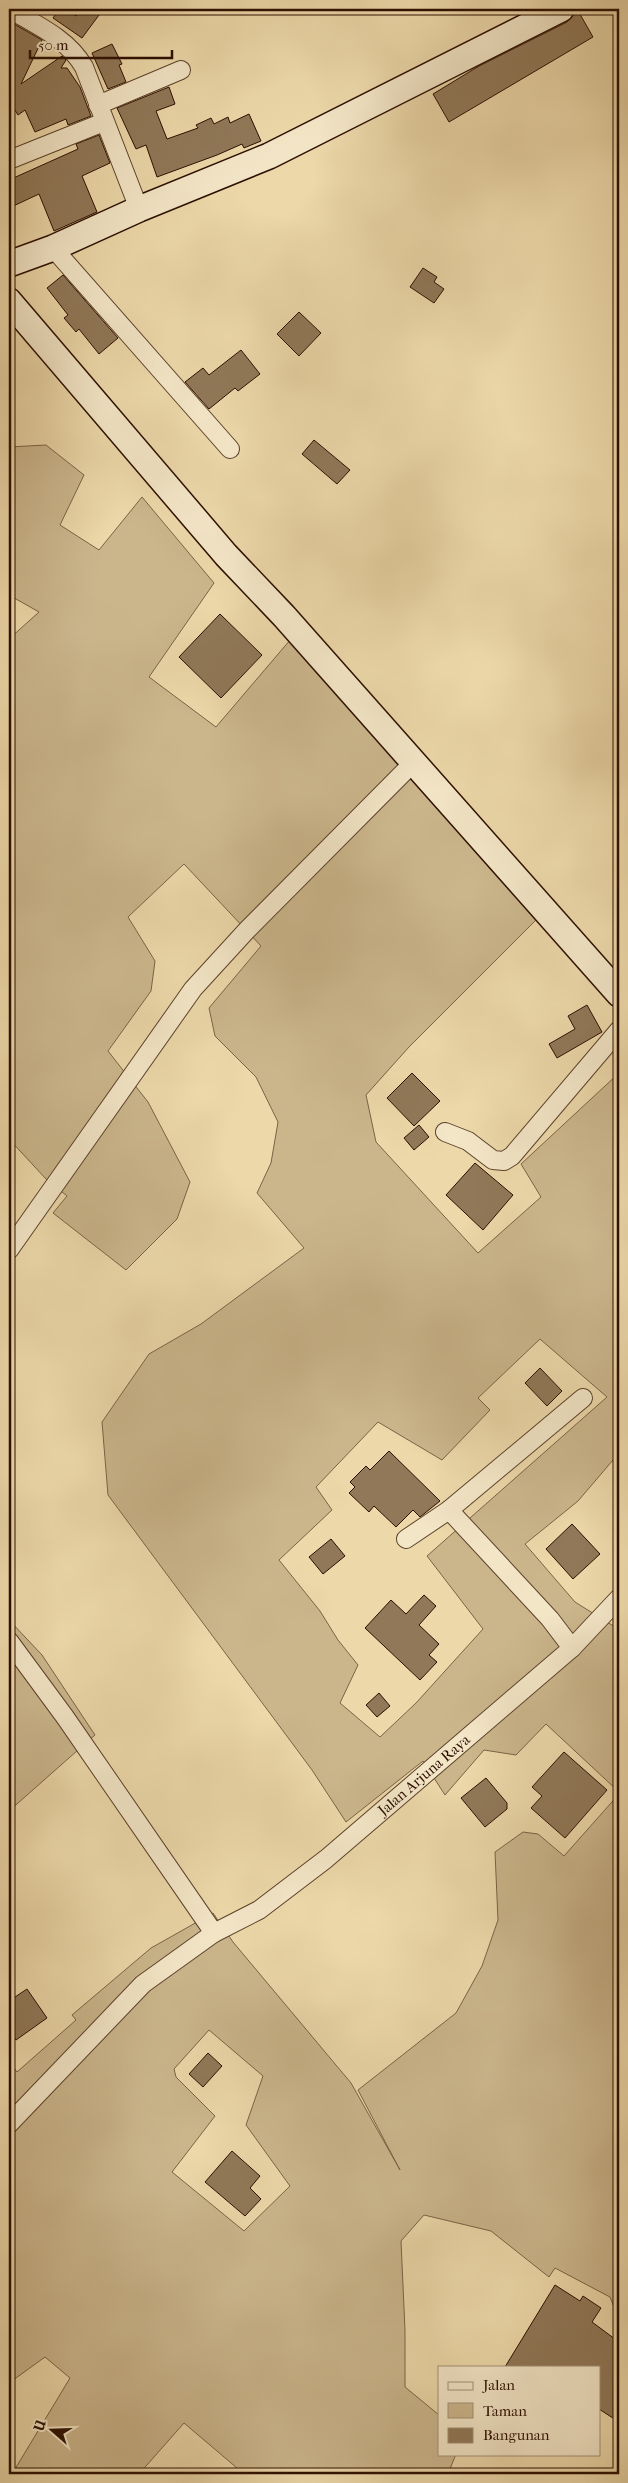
<svg xmlns="http://www.w3.org/2000/svg" width="628" height="2483" viewBox="0 0 628 2483" font-family="'IM FELL French Canon',serif">
	<rect width="100%" height="100%" fill="#ecd8a9"/>
	<filter id="stains"><feTurbulence type="fractalNoise" baseFrequency=".004" numOctaves="4"/><feColorMatrix values="0 0 0 0 .2 0 0 0 0 .09 0 0 0 0 .02 0 0 0 .5 -.17"/></filter>
	<radialGradient id="worn" r=".72"><stop offset=".6" stop-color="#630" stop-opacity="0"/><stop offset="1" stop-color="#630" stop-opacity=".3"/></radialGradient>
	<path fill="#cbb68c" stroke="#7c6246" fill-rule="evenodd" d="M46,445L84,475L60,525L99,550L142,497L214,583L149,677L216,727L302,626L501,841L551,905L409,1047L366,1095L376,1142L478,1253L541,1197L521,1164L619,1073V1153L616,1159L619,1162V1453L578,1501L525,1544L575,1602L615,1627L619,1623V1792L546,1724L516,1755L484,1750L445,1795L423,1761L346,1822L312,1770L108,1495L102,1422L149,1354L201,1324L304,1248L257,1193L271,1163L278,1122L256,1077L215,1036L209,1008L261,946L184,864L128,917L155,961L151,991L108,1051L148,1102L190,1182L177,1219L126,1270L53,1213L67,1196L46,1179L9,1139V639L39,612L9,595V447ZM540,1339L607,1397L427,1556L483,1629L416,1703L380,1737L340,1703L358,1665L338,1640L320,1611L279,1560L332,1510L316,1487L378,1422L442,1460L490,1410L478,1398Z
		M9,1620L42,1655L95,1735L9,1811Z
		M619,1794V2320L610,2297L555,2268L549,2277L491,2231L424,2215L401,2241L405,2330V2387L439,2415V2454H456L448,2474H244L184,2423L139,2474H12L70,2378L45,2357L9,2383V2061L17,2072L76,2020L72,2015L151,1948L213,1913L233,1942L351,2083L400,2170L358,2090L456,2013L482,1966L498,1920L495,1852L523,1832L538,1834L564,1856ZM209,2030L263,2076L246,2125L290,2186L244,2231L172,2172L215,2116L176,2077L174,2069Z"/>
	<path fill="#907858" stroke="#2c0f01" d="M59,9H65L76,16L81,9H90L99,15L82,38L53,18Z
		M577,9L593,37L449,122L433,94L479,66L567,22Z
		M9,21L42,40L21,84L62,56L66,60L61,68H67L80,87L91,116L68,125L66,119L35,132L25,110L18,115L11,104L9,109Z
		M112,44L122,64L119,65L126,82L108,89L92,53Z
		M169,87L175,104L156,111L167,139L198,128L196,125L211,118L214,124L228,117L230,123L249,114L261,141L244,148L242,144L217,155L157,177L146,145L136,149L117,108Z
		M99,135L110,163L82,176L97,212L54,231L39,194L9,208V180L78,149L76,144Z
		M423,268L437,277L434,282L444,289L434,303L410,287Z
		M63,275L118,338L99,354L79,329L76,332L64,318L68,315L47,288Z
		M299,312L321,333L299,356L277,334Z
		M241,350L260,374L238,391L235,388L209,409L185,382L203,368L209,375Z
		M314,440L350,470L337,484L302,454Z
		M220,614L262,655L221,698L179,657Z
		M587,1005L602,1032L557,1058L549,1044L575,1029L568,1016Z
		M412,1073L440,1101L414,1126L387,1098Z
		M419,1125L429,1137L414,1150L404,1138Z
		M475,1163L513,1195L483,1230L446,1195Z
		M540,1368L562,1391L547,1406L525,1383Z
		M389,1451L440,1501L420,1517L413,1510L396,1527L374,1506L369,1512L349,1493L355,1487L350,1482L366,1466L370,1470Z
		M572,1524L600,1554L573,1579L546,1549Z
		M331,1539L345,1556L323,1574L309,1557Z
		M424,1595L436,1606L419,1625L439,1644L429,1655L437,1662L420,1680L365,1628L391,1600L406,1614Z
		M379,1693L390,1706L377,1717L366,1705Z
		M564,1752L607,1790L565,1838L531,1808L542,1796L532,1787Z
		M486,1778L507,1803V1809L485,1827L461,1798Z
		M27,1989L47,2018L16,2040L9,2030V2001Z
		M208,2053L222,2066L203,2087L189,2074Z
		M232,2151L260,2176L250,2188L261,2199L245,2216L205,2182Z
		M555,2285L580,2301L583,2296L601,2308L592,2322L619,2342V2422L599,2409V2367H505Z"/>
	<g fill="none" stroke-linecap="round" stroke-linejoin="round">
		<defs>
			<g id="street">
				<path d="M9,9C37,25 68,39 84,67L139,209"/>
				<path d="M98,105L181,70"/>
				<path d="M9,160L104,122"/>
				<path d="M53,248L230,449"/>
				<path d="M445,1132L468,1141L493,1160L504,1161L512,1156L619,1030"/>
				<path d="M9,1250L193,989L247,930L414,762"/>
				<path d="M449,1510L583,1398"/>
				<path d="M406,1539L449,1510L550,1619L572,1648"/>
				<path d="M9,1641L65,1717L214,1933"/>
				<path id="s1" d="M9,2124L143,1984L214,1933L259,1910L326,1859L572,1648L619,1598"/>
			</g>
			<path id="secondary" d="M9,264L53,248L139,209L269,156L561,9
				M9,301L226,555L284,616L619,994"/>
		</defs>
		<use href="#street" stroke="#5c412b" stroke-width="20"/>
		<use href="#secondary" stroke="#2c0f01" stroke-width="28"/>
		<use href="#street" stroke="#f3e6c7" stroke-width="18"/>
		<use href="#secondary" stroke="#f3e6c7" stroke-width="25"/>
	</g>
	<g text-anchor="middle" dominant-baseline="central" stroke-width="4.5" stroke-linejoin="round" paint-order="stroke">
		<g font-size="15" fill="#2c0f01" stroke="#f3e6c7">
			<text stroke="none"><textPath href="#s1" startOffset="545">Jalan Arjuna Raya</textPath></text>
		</g>
	</g>
	<rect width="628" height="2483" fill="none" stroke="#ecd8a9" stroke-width="30"/>
	<rect x="10" y="10" width="608" height="2463" fill="none" stroke="#2c0f01" stroke-width="2.5"/>
	<rect x="15" y="15" width="598" height="2453" fill="none" stroke="#2c0f01"/>
	<rect x="438" y="2366" width="162" height="90" fill="#f3e6c7" stroke="#a39078"/>
	<rect x="448" y="2382" width="25" height="8" fill="#f3e6c7" stroke="#a39078"/>
	<text x="483" y="2390" font-size="15" fill="#2c0f01">Jalan</text>
	<rect x="448" y="2403" width="25" height="15" fill="#cbb68c" stroke="#a39078"/>
	<text x="483" y="2416" font-size="15" fill="#2c0f01">Taman</text>
	<rect x="448" y="2428" width="25" height="15" fill="#907858" stroke="#a39078"/>
	<text x="483" y="2440" font-size="15" fill="#2c0f01">Bangunan</text>
	<g transform="translate(52 2430) rotate(290)" stroke="#f3e6c7" stroke-width="4" paint-order="stroke">
	<path d="M0-4L9 19L0 12L-9 19Z" fill="#2c0f01"/>
	<text y="-8" font-size="14" font-weight="bold" text-anchor="middle" fill="#2c0f01">U</text>
	</g>
	<path d="M30 50v8h142v-8" fill="none" stroke="#2c0f01" stroke-width="2.5"/>
	<text x="38" y="50" font-size="15" fill="#2c0f01" stroke="#f3e6c7" stroke-width="4" paint-order="stroke">50 m</text>
	<rect width="100%" height="100%" filter="url(#stains)"/>
	<rect width="100%" height="100%" fill="url(#worn)"/>
</svg>
